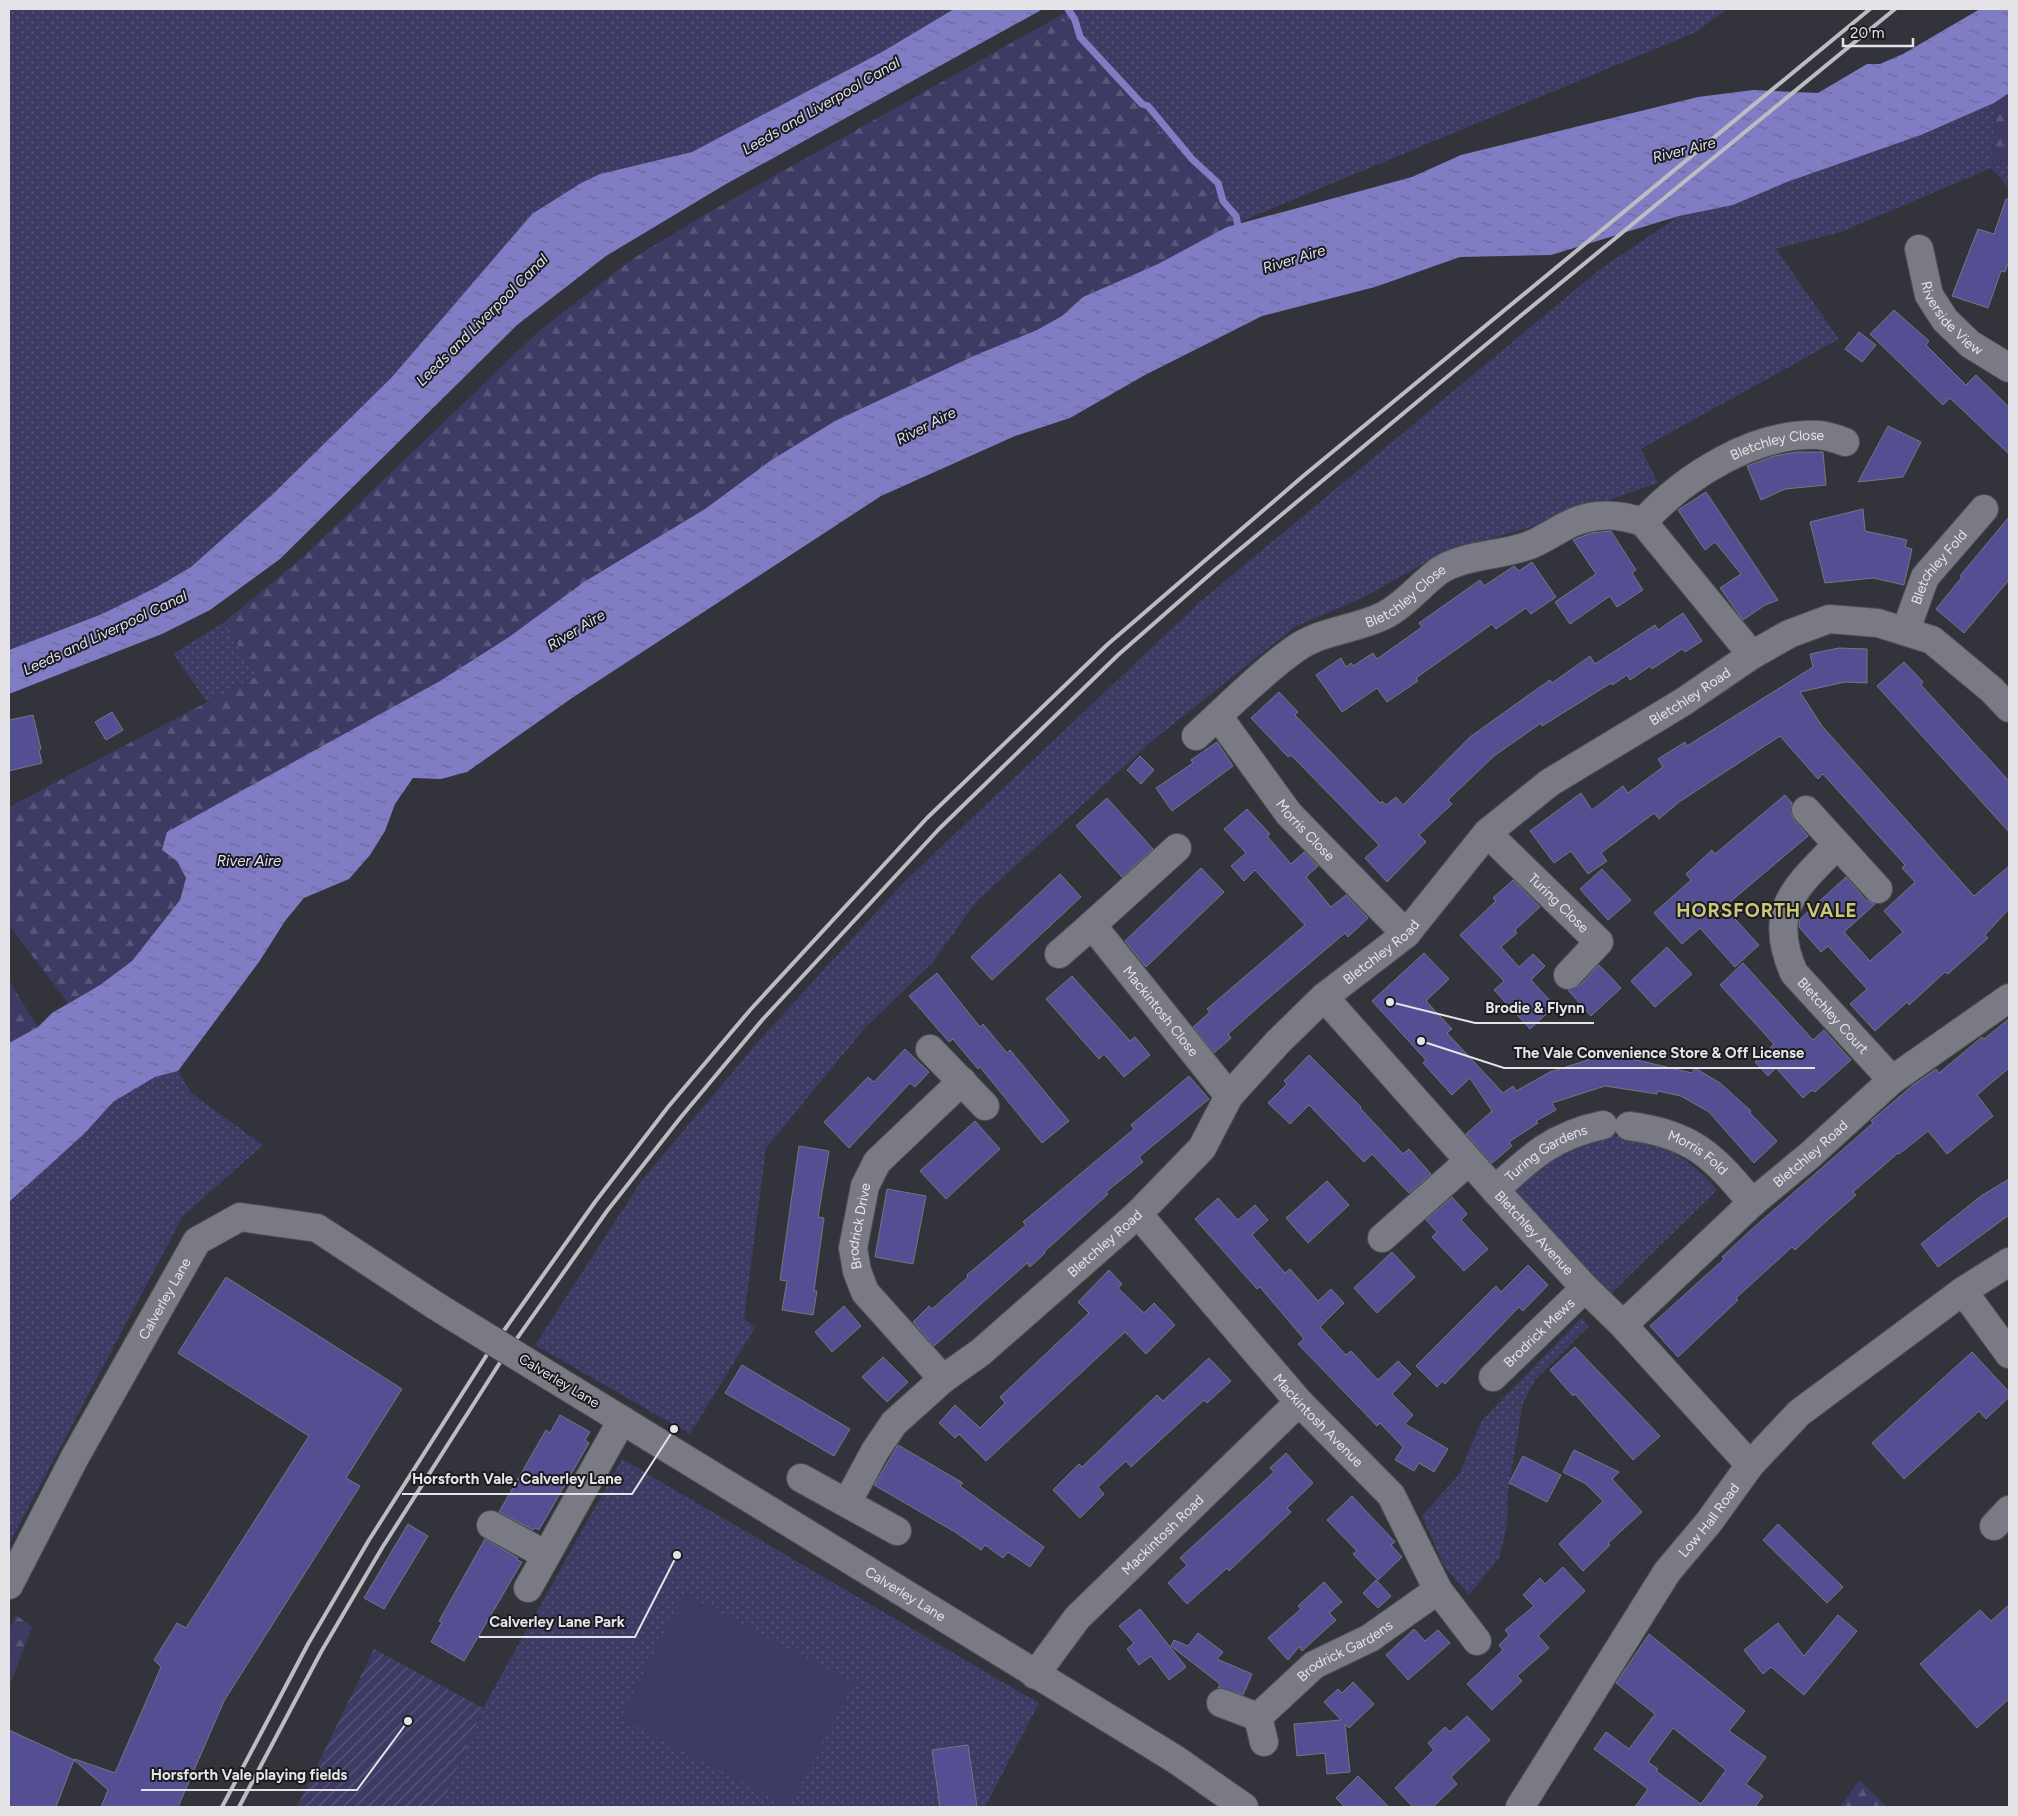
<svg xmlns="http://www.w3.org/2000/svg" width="2018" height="1816" viewBox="0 0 2018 1816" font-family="Figtree,sans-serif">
	<defs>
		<pattern id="grass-dots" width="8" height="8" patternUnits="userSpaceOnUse" patternTransform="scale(1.25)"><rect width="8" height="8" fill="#3d3b63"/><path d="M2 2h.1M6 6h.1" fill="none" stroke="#595779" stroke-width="1.8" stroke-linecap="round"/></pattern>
		<pattern id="forest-firs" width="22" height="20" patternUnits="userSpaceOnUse" patternTransform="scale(1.25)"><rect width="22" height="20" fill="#3d3b63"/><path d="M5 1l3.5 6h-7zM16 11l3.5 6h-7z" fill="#595779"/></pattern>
		<pattern id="garden-furrows" width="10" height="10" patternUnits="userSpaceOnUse" patternTransform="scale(1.25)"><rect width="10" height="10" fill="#3d3b63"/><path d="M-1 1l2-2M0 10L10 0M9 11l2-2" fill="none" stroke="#595779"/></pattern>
		<pattern id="water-ripples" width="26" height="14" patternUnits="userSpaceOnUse" patternTransform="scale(1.25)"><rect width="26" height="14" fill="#807dc4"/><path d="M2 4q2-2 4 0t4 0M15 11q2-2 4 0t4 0" fill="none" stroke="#6b6998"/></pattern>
	</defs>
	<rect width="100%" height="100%" fill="#33333c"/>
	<path fill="url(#grass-dots)" d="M9,9H954L882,52L692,152L600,174L581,183L532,214L392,377L274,493L191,567L157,587L102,614L9,650Z
		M1070,9H1727L1696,32L1237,223L1061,15Z
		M1994,103L1992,167L2009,160V188L1991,168L1841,232L1776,249L1839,339L1641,449L1658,483L1525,529L1446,551L1364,597L1295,627L1151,742L976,902L933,962L865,1028L766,1148L744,1318L755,1328L690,1434L535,1345L642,1180L757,1043L903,883L1201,601L1599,270L1679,216L1733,205L1787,182L1921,135Z
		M223,623L258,675L207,702L173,654Z
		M178,1071L191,1093L263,1145L183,1216L9,1544V1202L85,1133L113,1102L155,1077Z
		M1604,1135C1651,1136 1688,1154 1717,1190L1612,1293L1509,1188L1535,1161Z
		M1581,1318L1589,1326L1535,1380L1523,1403L1508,1491L1507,1526L1499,1558L1469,1595L1444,1566L1422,1516L1460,1473L1482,1420Z
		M622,1459L1039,1703L985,1807H441L483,1708Z"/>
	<path fill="url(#forest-firs)" d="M1061,15L1237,223L1158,264L1083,297L1062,316L1037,330L978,354L835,421L770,461L705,509L584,582L509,637L440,681L168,832L162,850L177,861L186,877L180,900L132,961L100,985L68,1003L9,925V807L258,675L223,623L303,557L541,329L634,258L701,217Z
		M2009,93V160L1992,168L1994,103Z
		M9,981L38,1027L9,1043Z
		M16,1615L32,1627L9,1687V1630Z
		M1859,1780L1887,1807H1840Z"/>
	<path fill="url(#garden-furrows)" d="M374,1649L483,1708L441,1807H297Z"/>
	<path fill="#3d3b63" d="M685,1594L854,1683L789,1807L620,1718Z"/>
	<path fill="url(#water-ripples)" d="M954,9H1043L726,184L606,256L517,325L280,559L210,610L162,634L9,694V650L102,614L157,587L191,567L274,493L392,377L532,214L581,183L600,174L692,152L882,52Z
		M1980,9H2009V93L1994,103L1921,135L1787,182L1733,205L1679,216L1551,255L1460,257L1375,287L1262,316L1145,375L1070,418L1015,436L881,496L572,698L467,772L441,779L413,778L395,804L385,831L370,855L349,879L304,898L285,921L259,962L178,1071L155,1077L113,1102L85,1133L9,1202V1043L38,1027L52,1013L100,985L132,961L180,900L186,878L177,861L162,850L167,832L440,681L509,637L584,582L705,509L770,461L835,421L978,354L1037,330L1062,316L1083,297L1158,264L1227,227L1412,177L1461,155L1698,97L1753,90L1818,93L1867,64H1880L1903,54Z"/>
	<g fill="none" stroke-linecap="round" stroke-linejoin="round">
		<path stroke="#807dc4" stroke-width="7" d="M1068,9L1075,20L1080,37L1142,104L1148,106L1192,159L1218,183L1223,201L1236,216L1239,231"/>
	</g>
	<path fill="#544f92" stroke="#767680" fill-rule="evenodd" d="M2006,199H2009V261L2005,272L2001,271L1988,308L1952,296L1978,229L1994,234Z
		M1894,310L1929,341L1926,345L1966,385L1976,375L2009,407V454L1950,398L1943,405L1870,334Z
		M1859,332L1876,345L1862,362L1845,349Z
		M1888,426L1921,442L1903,477L1858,482Z
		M1797,452H1823L1826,485L1785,489L1761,500L1747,466L1774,456Z
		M1706,492L1778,600L1765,605L1743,620L1720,588L1741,574L1715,542L1705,550L1678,510Z
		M1863,509L1865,531L1907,540L1905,547L1912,549L1904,585L1873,578L1825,583L1810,522Z
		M2009,517V580L1964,633L1936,609L1962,577L1960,576Z
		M1611,531L1636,570L1632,573L1643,590L1617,607L1610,596L1570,624L1555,602L1596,574L1573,540L1591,533Z
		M1532,562L1556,597L1531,614L1526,608L1496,629L1492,624L1416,678L1418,681L1387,702L1377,688L1342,712L1316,675L1341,658L1346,667L1351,663L1353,666L1373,653L1377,659L1422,627L1419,623L1480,580L1484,586L1514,566L1519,571Z
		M1683,613L1702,641L1685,652L1682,649L1652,669L1650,666L1630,680L1627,675L1612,685L1611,683L1542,726L1541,723L1494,756L1448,800L1452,804L1419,835L1426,842L1387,882L1365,858L1379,845L1291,755L1288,757L1251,718L1279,692L1298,712L1295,715L1380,803L1382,801L1386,805L1396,797L1403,805L1470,737L1530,694L1550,680L1552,683L1590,656L1595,664L1655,625L1658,630Z
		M1839,648L1867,649V683L1845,682L1800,692L1822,726L1974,896L2009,866V909L1985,935L1988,938L1948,974L1945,972L1909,1005L1907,1002L1875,1031L1850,1004L1867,989L1828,946L1821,952L1799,927L1800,919L1846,877L1866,900L1875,904L1844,932L1870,961L1903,932L1884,911L1915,882L1902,868L1905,865L1823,774L1818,779L1780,736L1679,802L1659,819L1654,813L1601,853L1607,861L1588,874L1571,851L1554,863L1530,831L1581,793L1592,810L1623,786L1628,793L1663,767L1658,759L1685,742L1687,746L1813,667L1810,654Z
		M1904,662L1923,682L1921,685L2009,781V832L1877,686Z
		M112,712L123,730L106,740L95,722Z
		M33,715L41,749L39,750L42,763L9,771V720Z
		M1217,742L1233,766L1172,811L1156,788L1193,763L1191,760Z
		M1140,756L1154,770L1141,784L1127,770Z
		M1785,795L1792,803L1791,813L1794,820L1808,836L1724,907L1759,945L1735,967L1700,928L1682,944L1654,913L1691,880L1686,874L1712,850L1715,854Z
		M1107,798L1153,849L1122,877L1076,826Z
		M1247,809L1270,834L1267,836L1291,864L1304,852L1318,866L1306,877L1331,907L1346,895L1368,918L1348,937L1345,933L1264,1002L1228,1034L1231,1038L1214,1053L1193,1027L1210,1012L1207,1009L1305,925L1255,870L1244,881L1231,866L1246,853L1224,829Z
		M1201,868L1224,892L1146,967L1125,941Z
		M1602,869L1631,900L1608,920L1580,889Z
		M1060,874L1081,897L992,980L971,957Z
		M1513,880L1540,907L1515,930L1517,933L1501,947L1519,967L1533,954L1545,966L1531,980L1555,1006L1530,1029L1494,990L1504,981L1460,935L1496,901L1493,898Z
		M1667,947L1692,974L1655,1007L1631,981Z
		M1424,953L1449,979L1426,1001L1452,1029L1447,1033L1503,1093L1513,1086L1516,1091L1550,1072L1604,1055L1641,1061L1692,1073L1695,1068L1720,1083L1751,1111L1750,1113L1777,1141L1754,1163L1709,1112L1681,1096L1658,1091L1657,1094L1605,1086L1552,1103L1556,1110L1536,1121L1538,1123L1509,1142L1512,1146L1492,1163L1466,1134L1492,1111L1470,1078L1452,1095L1423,1063L1426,1060L1372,1001Z
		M1743,963L1813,1040L1824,1030L1851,1060L1815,1092L1812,1090L1803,1098L1776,1068L1768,1076L1755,1062L1774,1044L1720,985Z
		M1599,965L1621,988L1591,1016L1568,990L1579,986Z
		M937,973L980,1027L983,1024L1007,1053L1010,1050L1069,1121L1042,1143L980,1067L978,1069L953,1039L949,1042L909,996Z
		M1072,976L1130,1041L1135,1037L1150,1055L1124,1077L1104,1054L1099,1059L1046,999Z
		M2009,1019V1068L1977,1095L1993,1116L1947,1154L1928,1131L1899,1154L1898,1153L1853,1192L1856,1195L1822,1225L1795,1250L1792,1247L1736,1298L1738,1300L1678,1357L1650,1326L1724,1259L1722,1257L1751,1230L1873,1123L1871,1121L1913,1085L1936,1069L1939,1073L1982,1037L1984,1039Z
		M905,1049L929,1072L915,1087L910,1083L849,1148L824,1122L868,1077L874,1082Z
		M1309,1055L1361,1107L1360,1108L1403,1154L1409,1149L1431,1174L1409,1193L1372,1154L1364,1162L1309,1105L1290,1124L1268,1103L1287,1084L1284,1081Z
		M1189,1076L1209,1099L1139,1157L1143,1162L1106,1192L1108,1194L1044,1252L1045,1253L1030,1267L1027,1263L934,1346L913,1322L929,1306L932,1309L968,1277L967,1275L1026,1225L1023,1222L1134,1129L1131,1125Z
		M975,1121L1000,1149L946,1199L920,1171Z
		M799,1146L829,1151L818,1217L824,1218L814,1291H817L813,1315L782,1310L787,1281L780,1280Z
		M2009,1179V1215L1938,1267L1921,1244L1981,1196Z
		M1327,1181L1349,1205L1308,1243L1286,1218Z
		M887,1189L926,1196L913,1264L875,1257Z
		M1452,1197L1467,1214L1461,1220L1488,1249L1464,1271L1432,1237L1437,1232L1426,1220Z
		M1218,1198L1238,1220L1255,1205L1268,1220L1252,1235L1285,1273L1290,1269L1318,1301L1331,1289L1344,1303L1320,1327L1346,1355L1351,1351L1378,1380L1398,1361L1411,1374L1392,1394L1413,1415L1405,1424L1448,1449L1434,1472L1419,1463L1414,1471L1395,1460L1403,1447L1380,1423L1377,1426L1298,1344L1304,1339L1260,1287L1257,1289L1195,1219Z
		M1392,1252L1415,1277L1377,1313L1354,1288Z
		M1528,1265L1548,1285L1523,1311L1519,1307L1445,1384L1442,1381L1437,1387L1416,1366L1496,1286L1501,1292Z
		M1109,1270L1122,1284L1118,1288L1144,1313L1154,1303L1175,1325L1146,1354L1125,1332L986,1461L959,1434L955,1438L939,1423L955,1405L980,1428L1005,1403L1000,1397L1089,1313L1078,1302Z
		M226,1277L402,1389L346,1478L360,1486L224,1701L178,1807H101L108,1790L74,1760L75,1759L115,1773L161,1667L154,1660L177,1623L186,1628L309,1436L178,1353Z
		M844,1306L861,1326L832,1352L815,1332Z
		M1575,1347L1660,1436L1633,1460L1575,1394L1573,1396L1550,1370Z
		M1972,1352L2009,1392V1397L1986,1419L1979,1411L1904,1479L1872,1443Z
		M883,1357L908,1382L887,1402L862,1377Z
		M1209,1358L1231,1381L1207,1403L1204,1400L1131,1467L1126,1461L1098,1487L1104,1494L1080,1518L1053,1490L1079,1464L1082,1467L1157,1395L1163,1401Z
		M742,1365L850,1429L834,1456L725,1393Z
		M560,1415L590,1432L585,1440L589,1443L539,1530L535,1528L533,1530L499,1512L546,1430L550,1433Z
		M898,1445L963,1483L960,1486L1044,1547L1030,1567L1008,1552L1003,1558L985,1545L981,1550L955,1532L874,1485Z
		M1574,1450L1619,1472L1612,1479L1642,1512L1608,1543L1610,1545L1583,1571L1559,1544L1603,1501L1586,1484L1563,1472Z
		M1286,1453L1313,1483L1287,1508L1291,1512L1229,1571L1227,1568L1187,1604L1168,1583L1187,1565L1180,1558L1274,1472L1270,1468Z
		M1523,1456L1561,1475L1547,1502L1509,1483Z
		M1352,1496L1395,1542L1391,1545L1402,1557L1378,1580L1353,1554L1357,1551L1327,1520Z
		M408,1524L428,1536L384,1609L364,1598Z
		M1778,1524L1843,1587L1827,1603L1763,1540Z
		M485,1539L518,1558L517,1560L522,1562L464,1661L431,1642L442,1622L439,1621Z
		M1563,1567L1585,1591L1538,1636L1549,1648L1517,1676L1522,1681L1492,1710L1467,1684L1503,1650L1499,1645L1509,1635L1505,1630L1534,1606L1523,1595L1540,1578L1545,1584Z
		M1376,1580L1391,1596L1378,1608L1363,1593Z
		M1324,1582L1342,1602L1329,1613L1336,1620L1302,1651L1299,1647L1288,1660L1268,1638L1301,1609L1298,1606Z
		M2009,1605V1699L1977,1728L1920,1664L1980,1610L1991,1621Z
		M1140,1609L1186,1667L1169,1680L1151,1656L1139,1665L1127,1649L1134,1643L1119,1626Z
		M1838,1615L1857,1631L1804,1695L1771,1667L1763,1674L1744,1650L1778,1623L1804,1656Z
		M1414,1629L1425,1641L1438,1630L1450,1643L1408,1680L1386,1655Z
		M1198,1633L1223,1652L1217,1659L1252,1674L1243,1695L1218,1688L1220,1684L1171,1646L1174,1640L1188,1646Z
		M1649,1634L1745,1711L1729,1731L1766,1757L1746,1784L1763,1796L1755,1807H1635L1648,1789L1594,1749L1606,1732L1629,1749L1655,1714L1616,1683ZM1673,1728L1726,1770L1701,1804L1656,1771L1658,1769L1648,1762Z
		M1353,1682L1374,1704L1349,1728L1345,1724L1350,1772L1327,1774L1325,1753L1297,1756L1294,1724L1341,1720L1324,1702L1338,1689L1342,1693Z
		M1467,1716L1490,1740L1451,1777L1457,1784L1433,1807H1413L1395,1788L1434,1750L1428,1743L1445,1727L1450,1732Z
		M9,1730L74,1760L56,1807H9Z
		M968,1745L977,1807H940L932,1750Z
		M1358,1776L1389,1807H1345L1336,1798Z"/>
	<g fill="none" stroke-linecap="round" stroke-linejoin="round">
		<defs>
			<g id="minor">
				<path id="s1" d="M1919,249L1929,295L1945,320L1970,344L2009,368"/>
				<path id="s2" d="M1643,522C1685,476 1755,432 1819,435C1828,436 1837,439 1845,442"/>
				<path id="s3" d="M1906,630L1925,577L1984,509"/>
				<path id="s4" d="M1218,716L1289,814L1406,934"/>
				<path id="s5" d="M1196,736C1228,707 1260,674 1295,649C1322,630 1354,630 1383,616C1404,606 1420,585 1439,571C1465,554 1501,556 1530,545C1556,534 1569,519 1598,516C1614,514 1628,517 1643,522L1752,655"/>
				<path d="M1806,810L1878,889"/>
				<path id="s6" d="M1487,833L1599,942L1568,975"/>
				<path id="s7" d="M1837,845C1796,887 1766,910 1794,973L1892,1080"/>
				<path d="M1092,925L1177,848"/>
				<path id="s8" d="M1059,954L1092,925L1229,1096"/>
				<path id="s9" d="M1324,997L1495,1190L1585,1288L1623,1325L1750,1465"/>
				<path d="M930,1049L985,1106"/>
				<path id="s10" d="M1629,1126C1692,1134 1714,1156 1752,1203"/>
				<path id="s11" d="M1495,1190C1530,1157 1554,1135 1603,1125"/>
				<path id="s12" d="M1138,1214L1299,1402L1391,1495L1438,1590L1477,1641"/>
				<path d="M1382,1238L1469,1161"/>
				<path d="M1963,1291L2009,1354"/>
				<path id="s13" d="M1623,1325L1752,1203L1810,1155L1892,1080L2009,998"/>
				<path id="s14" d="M532,1365L1175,1759L1244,1807"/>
				<path id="s15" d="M1493,1377L1585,1288"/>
				<path id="s16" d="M943,1379L865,1292L857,1271L853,1248L865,1186L877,1162L962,1081"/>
				<path d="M801,1478L897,1531"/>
				<path id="s17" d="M847,1503L875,1451L894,1423L943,1379L981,1352L1138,1214L1202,1148L1229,1096L1278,1042L1324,997L1406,934L1487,833L1549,783L1683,702L1752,655L1789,634L1829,619L1878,623L1932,640L1992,690L2009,708"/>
				<path d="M491,1525L546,1555"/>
				<path d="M1994,1526L2009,1510"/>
				<path id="s18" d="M9,1585L75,1457L197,1241L240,1217L317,1228L436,1306"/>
				<path d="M528,1588L622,1420"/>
				<path id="s19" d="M1035,1675L1077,1618L1299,1402"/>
				<path d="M1221,1703L1258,1717"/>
				<path id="s20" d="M1264,1742L1258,1717L1314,1665L1370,1638L1438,1590"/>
				<path id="s21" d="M1520,1807L1667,1572L1709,1522L1750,1465L1799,1413L1963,1291L2009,1262"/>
			</g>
		</defs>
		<use href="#minor" stroke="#4f4f56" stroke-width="30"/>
		<use href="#minor" stroke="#7a7a84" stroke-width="28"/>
		<path stroke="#bcbcc2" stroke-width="4" d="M222,1807L308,1644L369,1540L488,1353L595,1202L668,1107L751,1009L927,818L1108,644L1302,477L1870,9
			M239,1807L321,1652L382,1548L501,1361L607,1211L681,1117L763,1019L939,829L1118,655L1215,570L1518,318L1895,9"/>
		<defs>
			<path id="minor-bridge" d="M436,1306L532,1365"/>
		</defs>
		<use href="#minor-bridge" stroke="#4f4f56" stroke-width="30" stroke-linecap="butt"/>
		<use href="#minor-bridge" stroke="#7a7a84" stroke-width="28"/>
	</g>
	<g text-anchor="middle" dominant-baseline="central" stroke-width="4" stroke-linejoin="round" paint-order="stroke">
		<g font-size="14" fill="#e3e3e8" stroke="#1b1b1f">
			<text stroke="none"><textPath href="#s1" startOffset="79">Riverside View</textPath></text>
			<text stroke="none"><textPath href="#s2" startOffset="159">Bletchley Close</textPath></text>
			<text stroke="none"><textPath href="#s3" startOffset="72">Bletchley Fold</textPath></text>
			<text stroke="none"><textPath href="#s5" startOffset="256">Bletchley Close</textPath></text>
			<text stroke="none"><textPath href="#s17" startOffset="1180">Bletchley Road</textPath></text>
			<text stroke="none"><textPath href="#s4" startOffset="144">Morris Close</textPath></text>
			<text stroke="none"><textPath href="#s6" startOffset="100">Turing Close</textPath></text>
			<text stroke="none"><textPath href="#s17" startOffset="775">Bletchley Road</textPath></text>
			<text stroke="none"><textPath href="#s8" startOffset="154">Mackintosh Close</textPath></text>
			<text stroke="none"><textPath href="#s7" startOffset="206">Bletchley Court</textPath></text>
			<text stroke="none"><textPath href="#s10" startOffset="75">Morris Fold</textPath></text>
			<text stroke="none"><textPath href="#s13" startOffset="254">Bletchley Road</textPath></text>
			<text stroke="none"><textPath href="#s11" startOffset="64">Turing Gardens</textPath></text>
			<text stroke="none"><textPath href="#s16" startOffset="185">Brodrick Drive</textPath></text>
			<text stroke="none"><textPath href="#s9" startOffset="316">Bletchley Avenue</textPath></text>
			<text stroke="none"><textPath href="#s17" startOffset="370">Bletchley Road</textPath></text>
			<text stroke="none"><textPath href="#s18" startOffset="326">Calverley Lane</textPath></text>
			<text stroke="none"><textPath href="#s15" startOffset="64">Brodrick Mews</textPath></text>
			<text transform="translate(559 1381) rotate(31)">Calverley Lane</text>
			<text stroke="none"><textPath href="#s12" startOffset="274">Mackintosh Avenue</textPath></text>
			<text stroke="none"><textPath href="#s21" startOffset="344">Low Hall Road</textPath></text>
			<text stroke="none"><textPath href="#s19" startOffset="190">Mackintosh Road</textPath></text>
			<text stroke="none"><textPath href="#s14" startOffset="438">Calverley Lane</textPath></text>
			<text stroke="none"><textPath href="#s20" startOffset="136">Brodrick Gardens</textPath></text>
		</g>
		<g font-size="15" font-style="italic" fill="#e1e1f5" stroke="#1b1b1f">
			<text transform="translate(821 106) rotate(-30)">Leeds and Liverpool Canal</text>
			<text transform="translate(1684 150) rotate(-14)">River Aire</text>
			<text transform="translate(1294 259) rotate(-17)">River Aire</text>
			<text transform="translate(482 320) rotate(-45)">Leeds and Liverpool Canal</text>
			<text transform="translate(926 426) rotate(-27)">River Aire</text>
			<text transform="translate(576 630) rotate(-31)">River Aire</text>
			<text transform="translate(105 633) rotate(-25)">Leeds and Liverpool Canal</text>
			<text x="249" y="861">River Aire</text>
		</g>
		<g font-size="19" font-weight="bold" letter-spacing="1" fill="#cdc779" stroke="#1b1b1f">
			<text x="1767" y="910">HORSFORTH VALE</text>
		</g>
	</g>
	<path fill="none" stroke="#e3e3e8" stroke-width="2" d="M1390 1002L1475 1023H1594M1421 1041L1504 1068H1815M674 1429L632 1494H402M677 1555L635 1637H479M408 1721L357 1790H141"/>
	<g fill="#e3e3e8" stroke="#1b1b1f" stroke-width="2">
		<circle cx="1390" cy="1002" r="5"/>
		<circle cx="1421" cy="1041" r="5"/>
		<circle cx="674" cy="1429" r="5"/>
		<circle cx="677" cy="1555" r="5"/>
		<circle cx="408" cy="1721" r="5"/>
	</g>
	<g font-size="15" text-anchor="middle" font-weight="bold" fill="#e3e3e8" stroke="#1b1b1f" stroke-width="4" stroke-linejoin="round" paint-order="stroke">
		<text x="1535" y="1013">Brodie &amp; Flynn</text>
		<text x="1659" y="1058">The Vale Convenience Store &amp; Off License</text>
		<text x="517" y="1484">Horsforth Vale, Calverley Lane</text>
		<text x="557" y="1627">Calverley Lane Park</text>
		<text x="249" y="1780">Horsforth Vale playing fields</text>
	</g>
	<rect width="2018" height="1816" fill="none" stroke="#e3e3e8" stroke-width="20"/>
	<path d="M1843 38v8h70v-8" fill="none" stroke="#e3e3e8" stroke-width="2.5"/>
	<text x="1850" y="38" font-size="15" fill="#e3e3e8" stroke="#1b1b1f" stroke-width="4" paint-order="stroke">20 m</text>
</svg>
